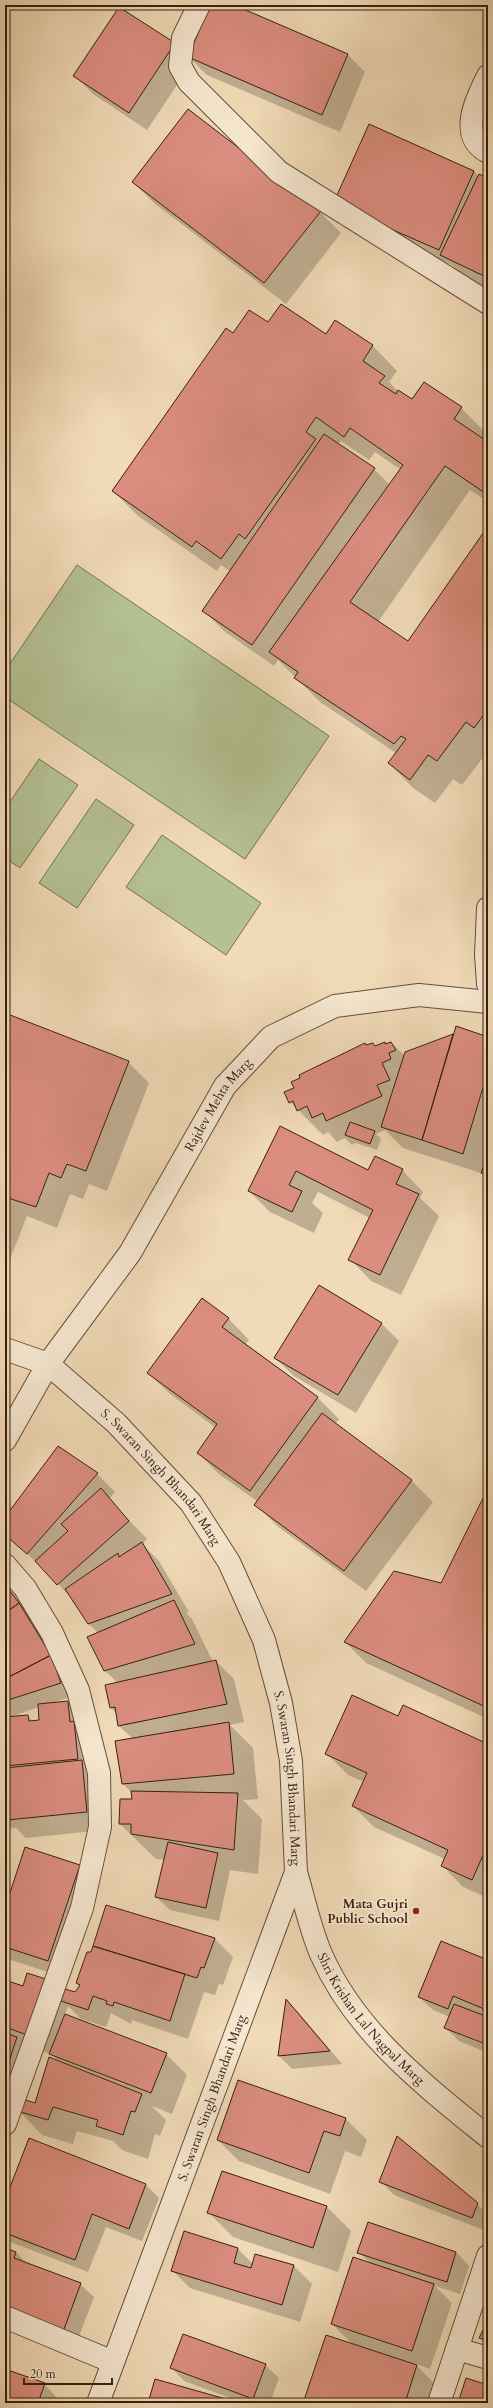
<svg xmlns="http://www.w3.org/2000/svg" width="493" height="2408" viewBox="0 0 493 2408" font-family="Cardo,serif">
	<rect width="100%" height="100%" fill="#f1dab7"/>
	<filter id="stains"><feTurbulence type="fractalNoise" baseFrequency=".005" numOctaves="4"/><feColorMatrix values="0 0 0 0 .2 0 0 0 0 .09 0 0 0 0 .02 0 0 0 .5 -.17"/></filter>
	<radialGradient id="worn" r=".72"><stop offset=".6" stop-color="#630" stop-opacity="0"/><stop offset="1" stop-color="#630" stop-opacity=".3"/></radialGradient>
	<path fill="#b4c193" stroke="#757052" d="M77,565L329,736L245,859L5,697V671Z
		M39,759L78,785L20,868L5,858V809Z
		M96,799L134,825L77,908L39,883Z
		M162,835L261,903L226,955L126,887Z"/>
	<path fill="#0003" fill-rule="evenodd" d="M211,5H231L347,54L365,72L340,132L207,75L193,61L147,130L93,94L75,76L119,8L188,58Z
		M474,171L479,177L488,179V288L463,276L452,265L352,222Z
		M133,182L320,212L341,233L286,304L154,203Z
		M336,322L373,346L397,371L389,382L400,393L412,401L424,383L461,408L486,433L482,439L488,443V502L470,490L378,622L408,643L488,528V751L462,785L453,779L435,803L413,788L389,763L396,753L320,702L278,660L274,666L225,632L204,611L231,572L221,565L217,571L138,516L113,491L233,335L268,324L327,336ZM341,441L369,460L375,452L401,470L390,485L374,469L338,444Z
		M5,1014L128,1062L149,1083L107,1191L89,1184L83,1199L70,1194L57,1228L27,1216L5,1272Z
		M454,1035L488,1038V1178L484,1174L403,1148L385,1130L376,1134L381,1139L377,1150L356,1143L352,1145L345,1138L337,1142L328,1132L323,1135L290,1102L295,1088L366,1046L373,1044L376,1047L391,1043L405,1056L406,1053Z
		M280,1128L369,1171L402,1170L423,1192L420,1198L439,1216L401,1295L371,1281L350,1259L370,1218L318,1192L312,1203L323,1213L314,1233L270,1212L249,1191Z
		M228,1318L249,1340L245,1345L318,1398L339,1419L335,1424L411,1480L433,1502L366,1591L277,1526L256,1504L258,1502L219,1474L198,1453L216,1428L170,1394L148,1373Z
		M381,1323L399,1341L356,1413L294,1376L275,1358Z
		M97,1474L115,1492L109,1499L147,1539L142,1544L159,1561L189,1612L186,1613L192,1619L213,1662L216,1661L234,1679L244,1722L230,1725L253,1748L258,1799L243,1800L262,1819L258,1874L230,1870L219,1921L170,1910L156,1897L165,1860L156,1859L120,1824L133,1800L132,1793L123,1784L133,1739L119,1726L117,1714L111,1708L118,1683L105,1671L88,1637L98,1633L88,1623L75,1602L45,1570L5,1534V1518Z
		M488,1490V1719L366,1663L345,1642L442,1584Z
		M5,1581L37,1622L73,1696L52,1703L68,1702L86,1720L104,1830L26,1838L16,1828L5,1829ZM39,1707L40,1721H33L27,1716L10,1717Z
		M399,1718L488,1745V1898L463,1887L442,1865L445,1859L374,1827L353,1806L364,1782L348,1775L327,1754Z
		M79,1866L97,1884L66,1978L5,1958V1899L9,1901Z
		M107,1906L215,1939L233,1957L223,1985L219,1984L215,1995L204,1992L188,2039L132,2020L131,2024L111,2013L106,2027L81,2019L68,2006L65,2015L166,2054L187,2075L172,2114L152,2106L166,2120L160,2136L155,2134L148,2159L122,2150L113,2141L77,2131L73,2144L42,2135L18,2110L5,2104V1981L24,1987L51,1982L64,1995L76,1993L80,1986L77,1983L91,1954ZM24,2045L51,2054L59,2062L35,2104L20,2100Z
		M488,1961V2044L460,2033V2035L488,2046V2053L459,2041L446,2028L450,2017L433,2010L419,1997Z
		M287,2001L299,2013L342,2064L292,2069L279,2056Z
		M346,2119L367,2140L361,2157L345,2151L330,2194L239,2161L218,2140Z
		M381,2182L477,2204L488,2214L486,2231L394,2195Z
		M146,2185L159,2198L142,2241L106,2227L88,2272L8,2241L5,2238V2202Z
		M327,2207L351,2231L338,2272L233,2237L209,2213Z
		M368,2224L456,2252L469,2266L460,2294L435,2286L452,2303L430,2369L414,2363L435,2384L429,2403H304L353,2345L332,2324L371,2264L359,2252Z
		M184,2232L238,2249L253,2264L294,2266L312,2284L300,2322L190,2288L172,2270Z
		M5,2249L16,2252L28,2265L80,2284L94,2297L76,2344L5,2318Z
		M488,2323V2346L480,2338Z
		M265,2365L279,2378L270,2403H244L184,2381L171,2367Z
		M5,2371L44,2384L62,2403H5Z"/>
	<path fill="#db8d7f" stroke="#362010" d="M210,5H234L348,54L322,115L188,57Z
		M119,7L175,43L129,113L73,76Z
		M188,109L321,211L264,283L132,182Z
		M369,124L474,171L439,250L333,204Z
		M479,174L488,178V278L440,255Z
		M281,304L326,334L335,320L373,345L363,361L385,376L379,383L396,394L398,390L412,399L424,382L462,407L454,419L488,442V495L445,466L350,602L408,641L488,526V709L474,728L466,722L437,761L428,755L410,780L388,763L406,739L401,736L394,744L294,678L298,672L269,652L403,465L350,428L344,437L316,417L306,432L316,439L245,539L239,534L221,559L196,541L192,547L112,491L226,328L233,333L249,310L268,322Z
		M324,434L375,468L252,645L202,611Z
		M5,1013L129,1061L86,1171L67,1164L61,1178L49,1173L36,1207L5,1197Z
		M456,1026L488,1037V1071L463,1154L422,1140Z
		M453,1034L422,1140L381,1127L405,1052Z
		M385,1042V1044L391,1042L396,1050L389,1053L391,1059L382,1063L390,1080L377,1085L382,1096L326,1121L323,1113L312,1118L307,1106L297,1111L293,1101L289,1103L284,1092L294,1088L291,1082L300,1078L299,1075L365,1043L366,1045L373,1043L375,1046Z
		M350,1122L375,1131L370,1144L345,1135Z
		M280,1126L368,1170L375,1156L403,1169L396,1184L419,1194L380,1275L348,1260L373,1210L296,1171L289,1185L302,1191L292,1212L248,1191Z
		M488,1153V1175L481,1173Z
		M319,1285L382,1323L338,1395L274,1358Z
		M202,1298L229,1318L222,1327L318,1397L250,1491L197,1453L217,1424L147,1373Z
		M322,1413L412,1480L344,1571L254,1505Z
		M58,1446L98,1473L27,1554L5,1535V1517Z
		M101,1488L129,1521L57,1585L35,1561L68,1531L61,1524Z
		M488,1488V1708L344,1642L394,1571L441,1583Z
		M142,1542L172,1594L88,1624L65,1589L118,1553L119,1557Z
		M5,1585L19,1603L5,1613Z
		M174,1600L195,1644L104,1671L87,1637Z
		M19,1603L51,1655L5,1679V1613Z
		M51,1655L61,1683L5,1701V1679Z
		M216,1660L227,1704L118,1726L115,1707L110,1708L105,1685Z
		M352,1695L398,1716L403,1705L488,1744V1844L472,1880L441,1866L448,1850L352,1806L367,1773L325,1754Z
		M68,1701L70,1722L74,1721L78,1759L5,1766V1717L28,1715L29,1721L39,1720L38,1704Z
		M229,1722L234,1774L122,1784L115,1741Z
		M82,1760L87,1812L7,1820V1810H5V1768Z
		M131,1791L238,1793L234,1850L131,1834V1824H119L120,1799H132Z
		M168,1842L218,1853L206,1908L155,1897Z
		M25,1847L80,1865L48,1961L5,1947V1898L8,1899Z
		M106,1905L215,1938L204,1968L201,1967L197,1978L93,1946Z
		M441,1941L488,1960V2000L484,2009L453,1996L448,2009L418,1997Z
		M93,1946L185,1974L170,2021L114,2002L113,2006L106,2004L107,2001L93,1996L88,2010L61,2001L65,1989L75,1992L80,1985L76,1983L87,1952H91Z
		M27,1973L52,1981L33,2037L5,2027V1980L23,1986Z
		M286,1999L330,2051L278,2056Z
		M454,2004L488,2017V2045L444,2028Z
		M65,2014L167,2053L151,2093L49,2054Z
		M5,2033L17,2037L5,2074Z
		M49,2057L142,2094L135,2112L131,2111L123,2135L96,2126L98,2120L53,2107L48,2120L17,2111L20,2098L35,2103Z
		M238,2080L346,2118L340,2136L324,2131L309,2173L217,2140Z
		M397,2136L478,2203L472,2218L379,2182Z
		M29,2138L146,2184L129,2229L92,2214L75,2260L5,2233V2200Z
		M222,2171L327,2206L313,2248L207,2213Z
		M368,2222L456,2252L447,2282L357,2253Z
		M184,2231L238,2248L234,2263L251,2268L255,2254L294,2265L282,2305L171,2271Z
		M5,2248L16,2252L14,2258L81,2283L63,2332L5,2311Z
		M353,2257L434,2284L412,2351L331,2324Z
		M488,2320V2341L479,2338Z
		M183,2334L266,2364L253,2399L170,2368Z
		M326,2335L417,2365L405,2403H303Z
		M5,2369L45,2383L38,2403H5Z
		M466,2378L488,2385V2403H458Z
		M155,2379L240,2403H148Z"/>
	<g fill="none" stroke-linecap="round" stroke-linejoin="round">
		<defs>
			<g id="minor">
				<path d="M199,5L183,38L180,66L189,82L279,172L488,303"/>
				<path d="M488,76C477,98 457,136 488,152"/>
				<path d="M488,908L486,955L488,984"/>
				<path id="s1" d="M5,1349L48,1364L116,1423L191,1503L229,1562L264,1640L281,1703L291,1761L296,1872L98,2403"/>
				<path id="s2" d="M5,1440L48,1364L130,1253L225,1086L271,1037L335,1006L419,995L488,1002"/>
				<path d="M5,1565L25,1588L52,1633L78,1690L99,1773L100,1827L82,1908L5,2124"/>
				<path id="s3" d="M296,1872C304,1899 310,1929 321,1954C355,2032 424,2085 488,2137"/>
				<path d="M5,2317L113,2362"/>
				<path d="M457,2349L488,2358"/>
				<path d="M439,2403L488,2256"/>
			</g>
		</defs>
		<use href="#minor" stroke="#654e3a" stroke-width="24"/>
		<use href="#minor" stroke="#f6e7d0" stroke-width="22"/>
	</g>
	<circle fill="#8f2418" stroke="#f6e7d0" stroke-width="1.5" cx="416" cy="1911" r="4"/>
	<g text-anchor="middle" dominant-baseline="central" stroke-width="3.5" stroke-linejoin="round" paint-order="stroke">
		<g font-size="13" fill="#362010" stroke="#f6e7d0">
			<text stroke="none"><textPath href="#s2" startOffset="398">Rajdev Mehta Marg</textPath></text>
			<text stroke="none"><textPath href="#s1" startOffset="206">S. Swaran Singh Bhandari Marg</textPath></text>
			<text stroke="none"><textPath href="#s1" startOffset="542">S. Swaran Singh Bhandari Marg</textPath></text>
			<text stroke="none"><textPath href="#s3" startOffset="168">Shri Krishan Lal Nagpal Marg</textPath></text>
			<text transform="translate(212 2098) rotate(-70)">S. Swaran Singh Bhandari Marg</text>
		</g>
		<g font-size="13" font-weight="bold" fill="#362010" stroke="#f6e7d0" text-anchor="end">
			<text x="408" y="1904">Mata Gujri<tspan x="408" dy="15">Public School</tspan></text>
		</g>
	</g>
	<rect width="493" height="2408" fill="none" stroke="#f1dab7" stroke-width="20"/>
	<rect x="6" y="6" width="481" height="2396" fill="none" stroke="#362010" stroke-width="2"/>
	<rect x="10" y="10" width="473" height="2388" fill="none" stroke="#362010"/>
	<path d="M24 2378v6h88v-6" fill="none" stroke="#362010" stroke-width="2"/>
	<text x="30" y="2378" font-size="12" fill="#362010" stroke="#f6e7d0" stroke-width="3" paint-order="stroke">20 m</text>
	<rect width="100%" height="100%" filter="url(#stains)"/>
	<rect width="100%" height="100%" fill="url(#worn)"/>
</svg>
